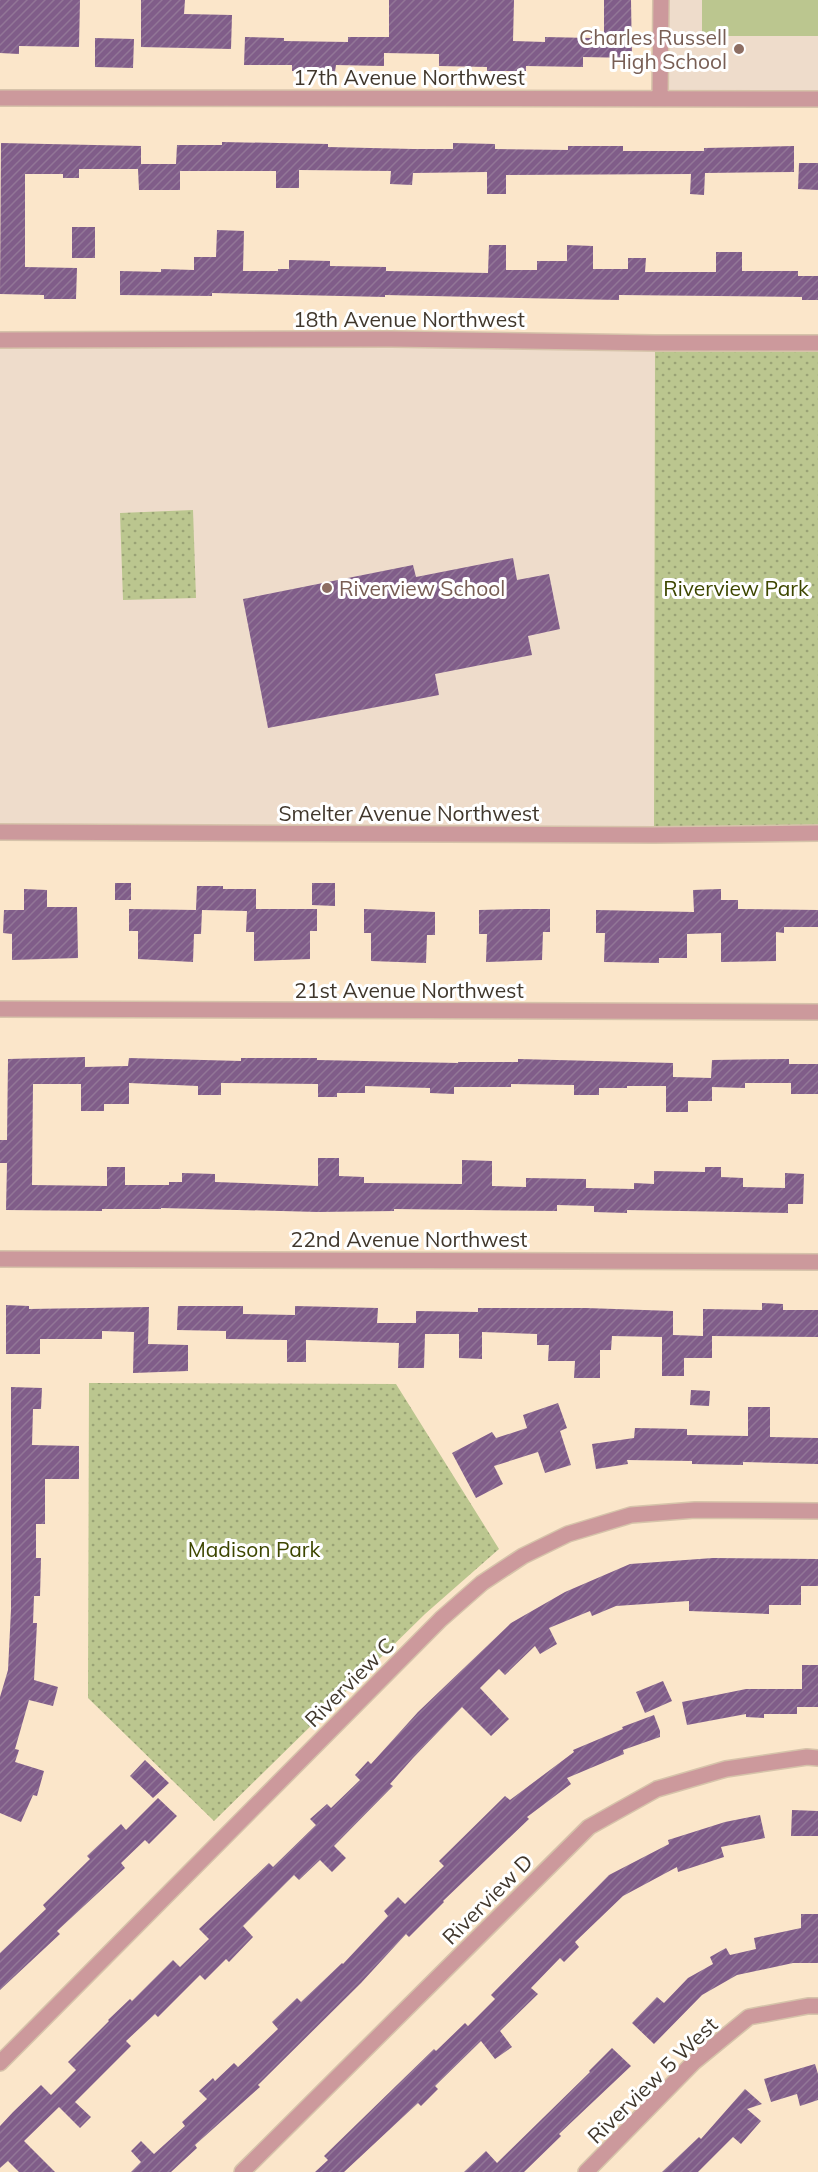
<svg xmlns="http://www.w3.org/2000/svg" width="818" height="2172" viewBox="0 0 818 2172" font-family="Mulish,sans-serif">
	<defs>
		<pattern id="park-dots" width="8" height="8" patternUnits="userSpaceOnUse" patternTransform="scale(1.5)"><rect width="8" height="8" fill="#bbc68f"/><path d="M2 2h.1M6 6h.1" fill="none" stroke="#99a275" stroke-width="1.8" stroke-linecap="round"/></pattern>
		<pattern id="building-hatch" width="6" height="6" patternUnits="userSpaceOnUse" patternTransform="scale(1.5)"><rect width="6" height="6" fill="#805d89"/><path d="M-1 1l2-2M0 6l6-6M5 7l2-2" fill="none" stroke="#927697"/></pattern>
	</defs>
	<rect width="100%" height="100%" fill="#fbe6ca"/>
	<path fill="#eedccb" d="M661,0H818V99L660,98Z
		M0,341L655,343L654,835L0,832Z"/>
	<path fill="#bbc68f" d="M702,0H818V36H702Z"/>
	<path fill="url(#park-dots)" d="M655,343H818V834L654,835Z
		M193,510L196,598L123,600L120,513Z
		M89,1383L396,1384L499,1549L425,1614L214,1821L88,1698Z"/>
	<path fill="url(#building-hatch)" d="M0,0H80L79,47L19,46V54L0,53Z
		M141,0H185L184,14L232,15L231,49L141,47Z
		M389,0H514L513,41L545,42V37L591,38V33H604V0H631L632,58L583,57V67L526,66V71H487V67L439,66V54L384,53V66L336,65L335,72L292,71V65H244L245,37L284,38V41L348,42V37H389Z
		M95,38L134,39L133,68L95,67Z
		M222,142L328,144V147L413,149H453V143L495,144V149L568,150V146H623V151H704V148L794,146V172L705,173L704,195L690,194L691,174L506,175V194H487V172L413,173L412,185L390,184L391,171L299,170V188H276V171H180V190H139L138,169H79V178H63V174H25V267L77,268L76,299H44V295L0,294L1,143L141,146V164H176L177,145H222Z
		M799,163H818V190L798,189Z
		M72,227H95V258H72Z
		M217,230L244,231L243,271H278V269H289V260L330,261V266L386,267V271L488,273L489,245H506V270H537V261H567V245L593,246V269H628V258H646L645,272H716V252H742V271H798V276H818V300H802V297L619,295V300L385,295V297L212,293V296L120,295V271L161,272V269L194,270V257H216Z
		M513,558L517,580L549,574L560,629L528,636L532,655L435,674L439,695L268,728L243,599L413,565L416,577Z
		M115,883H131V900H115Z
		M312,883H335V906L312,905Z
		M197,886H223V889H256V909H317V931H310V959L254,961V932H246L247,911L202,910L201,934H194L193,962L138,959V931H129V909L196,910Z
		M24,889L47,890V907H77L78,958L12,960V934L3,933L4,910H24Z
		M721,889V900H738V909L818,910V927H784V933L776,932V961L721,962V933L687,934V958H659V963L604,962L605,933H596V910L694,912L693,890Z
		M364,909L435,912V935H427L426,963L371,961V933H364Z
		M519,909H550V932H543L542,960L486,962L487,934H479V910Z
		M85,1057V1067L128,1066L129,1058L241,1061V1058H317V1060L458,1063V1062H518V1059L673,1063V1077L711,1078L712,1060L789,1059V1064H818V1094H791V1083H745V1088L712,1087V1101H688V1112H666V1086H627V1088H599V1095H574V1085L511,1084V1087H454V1094L430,1093V1088L365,1086V1093H337V1097H318V1084L221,1083V1095H198V1086L129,1083V1104H104V1111H81V1084H33L32,1185L107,1186V1167H125V1185H169V1182H182V1173L215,1174V1182L318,1186V1158H339V1176L364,1177V1183L462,1184V1160L492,1161V1186L526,1187V1178L586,1179V1188L634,1189V1183L654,1184V1171L705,1172V1167H721V1177L743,1178V1187L785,1188V1173L804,1174L803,1204H788V1213L627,1210V1213L594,1212V1206L557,1205V1211L394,1209V1211L318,1212L161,1208V1209H102V1211L6,1210L7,1163H0V1140H7L8,1059Z
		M762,1303L783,1304V1310H818V1337L712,1336V1358H684V1376H662V1337L612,1336L611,1350H600V1378H574L575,1361H548L549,1345H537V1334L482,1332V1359L459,1358V1334H425L424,1368H398L399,1343L306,1340V1362H287V1340L226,1339V1331L177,1330L178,1306H243V1314L295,1315V1306L378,1308L377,1323H416V1311L478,1312V1308H586L673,1311V1335L703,1336V1309L762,1310Z
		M6,1305L29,1306V1309L149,1307L148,1344L188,1345V1371L133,1373L134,1332L102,1331V1339H40V1354H6Z
		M11,1387L42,1388L41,1409H33L32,1445L79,1446V1479H45V1524H36V1558H41L40,1596H34L33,1623H37L34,1680L58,1687L53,1706L29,1700L15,1749L19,1750L15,1762L44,1771L37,1796L33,1795L21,1822L0,1813V1697L8,1670L11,1610Z
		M691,1390L710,1391L709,1406L690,1405Z
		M558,1403L567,1428L560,1431L571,1465L545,1473L538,1452L494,1466L503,1484L476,1498L452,1453L492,1432L496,1438L527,1428L523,1415Z
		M748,1407H770V1437L818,1438V1464L743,1462V1465L692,1464V1461L627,1460L628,1464L596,1469L592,1444L634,1438L635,1428L687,1429V1435L748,1436Z
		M713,1558L818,1559V1586H801V1605H769V1614L689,1611V1601L616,1606L592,1616L590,1611L549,1628L557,1644L540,1654L535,1646L505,1675L499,1669L480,1688L509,1719L491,1736L462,1707L413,1758L390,1784L393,1786L334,1846L346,1858L332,1872L320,1860L299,1880L294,1875L243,1926L253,1937L229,1962L226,1959L205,1980L200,1975L158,2017L155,2014L126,2041L131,2046L75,2102L91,2117L80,2128L59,2107L24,2141L55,2172H19L8,2161L0,2168V2126L13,2112L41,2085L51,2095L76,2070L68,2062L109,2021L108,2020L130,1999L132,2001L173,1960L180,1967L209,1939L199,1929L269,1863L273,1867L316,1825L310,1819L327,1804L331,1808L360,1780L355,1775L368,1761L371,1764L418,1712L511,1623L565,1592L630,1564Z
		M802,1665H818V1707H797V1714H764V1718L746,1717V1714L687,1725L682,1702L746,1689H802Z
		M663,1681L672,1701L645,1713L636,1692Z
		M654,1715L660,1731V1737L623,1750L624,1754L567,1778L571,1784L527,1817L529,1819L443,1901L444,1902L409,1937L406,1934L361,1983L258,2085L260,2087L195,2145L197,2148L171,2172H131L141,2162L131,2151L141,2141L154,2154L185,2126L182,2122L207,2099L199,2091L213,2078L215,2081L234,2063L238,2067L278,2029L272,2022L297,1998L301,2002L342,1963L343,1964L388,1916L384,1911L398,1897L405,1904L444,1866L439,1861L505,1796L510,1800L574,1752L573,1750L623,1729L622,1727Z
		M145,1760L169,1783L153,1798L130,1776Z
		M158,1798L177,1816L149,1844L145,1840L121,1863L125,1868L57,1931L60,1934L0,1990V1953L46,1909L43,1905L90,1859L87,1856L121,1824L126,1830Z
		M792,1810L818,1811V1836H791Z
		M760,1815L765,1838L721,1847L724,1857L678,1872L677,1867L623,1896L575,1942L579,1947L564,1962L560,1958L531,1988L538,1994L500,2031L512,2047L495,2059L481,2041L435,2086L438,2089L421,2106L418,2103L344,2172H315L328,2160L324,2156L434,2049L436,2051L465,2023L468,2026L495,1999L491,1995L609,1875L669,1844L668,1840L725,1822Z
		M801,1914H818V1963H793L737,1975L702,1995L654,2044L632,2023L657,1997L664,2003L688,1978L713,1964L710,1957L726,1948L730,1955L756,1949L754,1938L801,1928Z
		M612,2048L631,2066L559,2134L561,2136L524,2172H464L486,2151L497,2163L590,2072L589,2071Z
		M815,2064L818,2074V2100L800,2106L797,2094L771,2102L764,2079Z
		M745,2089L762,2104L747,2109L761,2121L741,2144L733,2137L698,2172H662L699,2137L701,2139Z"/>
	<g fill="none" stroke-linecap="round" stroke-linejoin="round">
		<defs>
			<path id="minor" d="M0,98L818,99
				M660,98L661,0
				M0,340L391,339L655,343H818
				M0,832L654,835L818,833
				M0,1009L818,1012
				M0,1259L818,1262
				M0,2063L441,1619L482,1583L523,1556L568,1534L631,1515L695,1510L818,1511
				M242,2172L589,1827L657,1789L726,1769L807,1757L818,1758
				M586,2172L694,2062L749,2017L808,2006H818"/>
		</defs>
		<use href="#minor" stroke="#d6c3aa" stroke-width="18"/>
		<use href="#minor" stroke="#cc999c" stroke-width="15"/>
	</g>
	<g fill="#8d6e63" stroke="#fff" stroke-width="2">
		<circle cx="739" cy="49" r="6"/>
		<circle cx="327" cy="588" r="6"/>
	</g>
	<g text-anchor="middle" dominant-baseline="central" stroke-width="6" stroke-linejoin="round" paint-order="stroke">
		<g font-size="21" fill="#785e54" stroke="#fff" text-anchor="end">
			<text x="727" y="37">Charles Russell<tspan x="727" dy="24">High School</tspan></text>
			<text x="339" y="588" text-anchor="start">Riverview School</text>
		</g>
		<g font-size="21" fill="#40372c" stroke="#fff">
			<text x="409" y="77">17th Avenue Northwest</text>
			<text x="409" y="319">18th Avenue Northwest</text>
			<text x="409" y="813">Smelter Avenue Northwest</text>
			<text x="409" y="990">21st Avenue Northwest</text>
			<text x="409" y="1239">22nd Avenue Northwest</text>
			<text transform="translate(349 1682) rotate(-45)">Riverview C</text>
			<text transform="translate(487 1899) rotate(-45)">Riverview D</text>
			<text transform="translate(652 2080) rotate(-44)">Riverview 5 West</text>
		</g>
		<g font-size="21" fill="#3d4600" stroke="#fff">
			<text x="736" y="588">Riverview Park</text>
			<text x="254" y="1549">Madison Park</text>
		</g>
	</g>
</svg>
